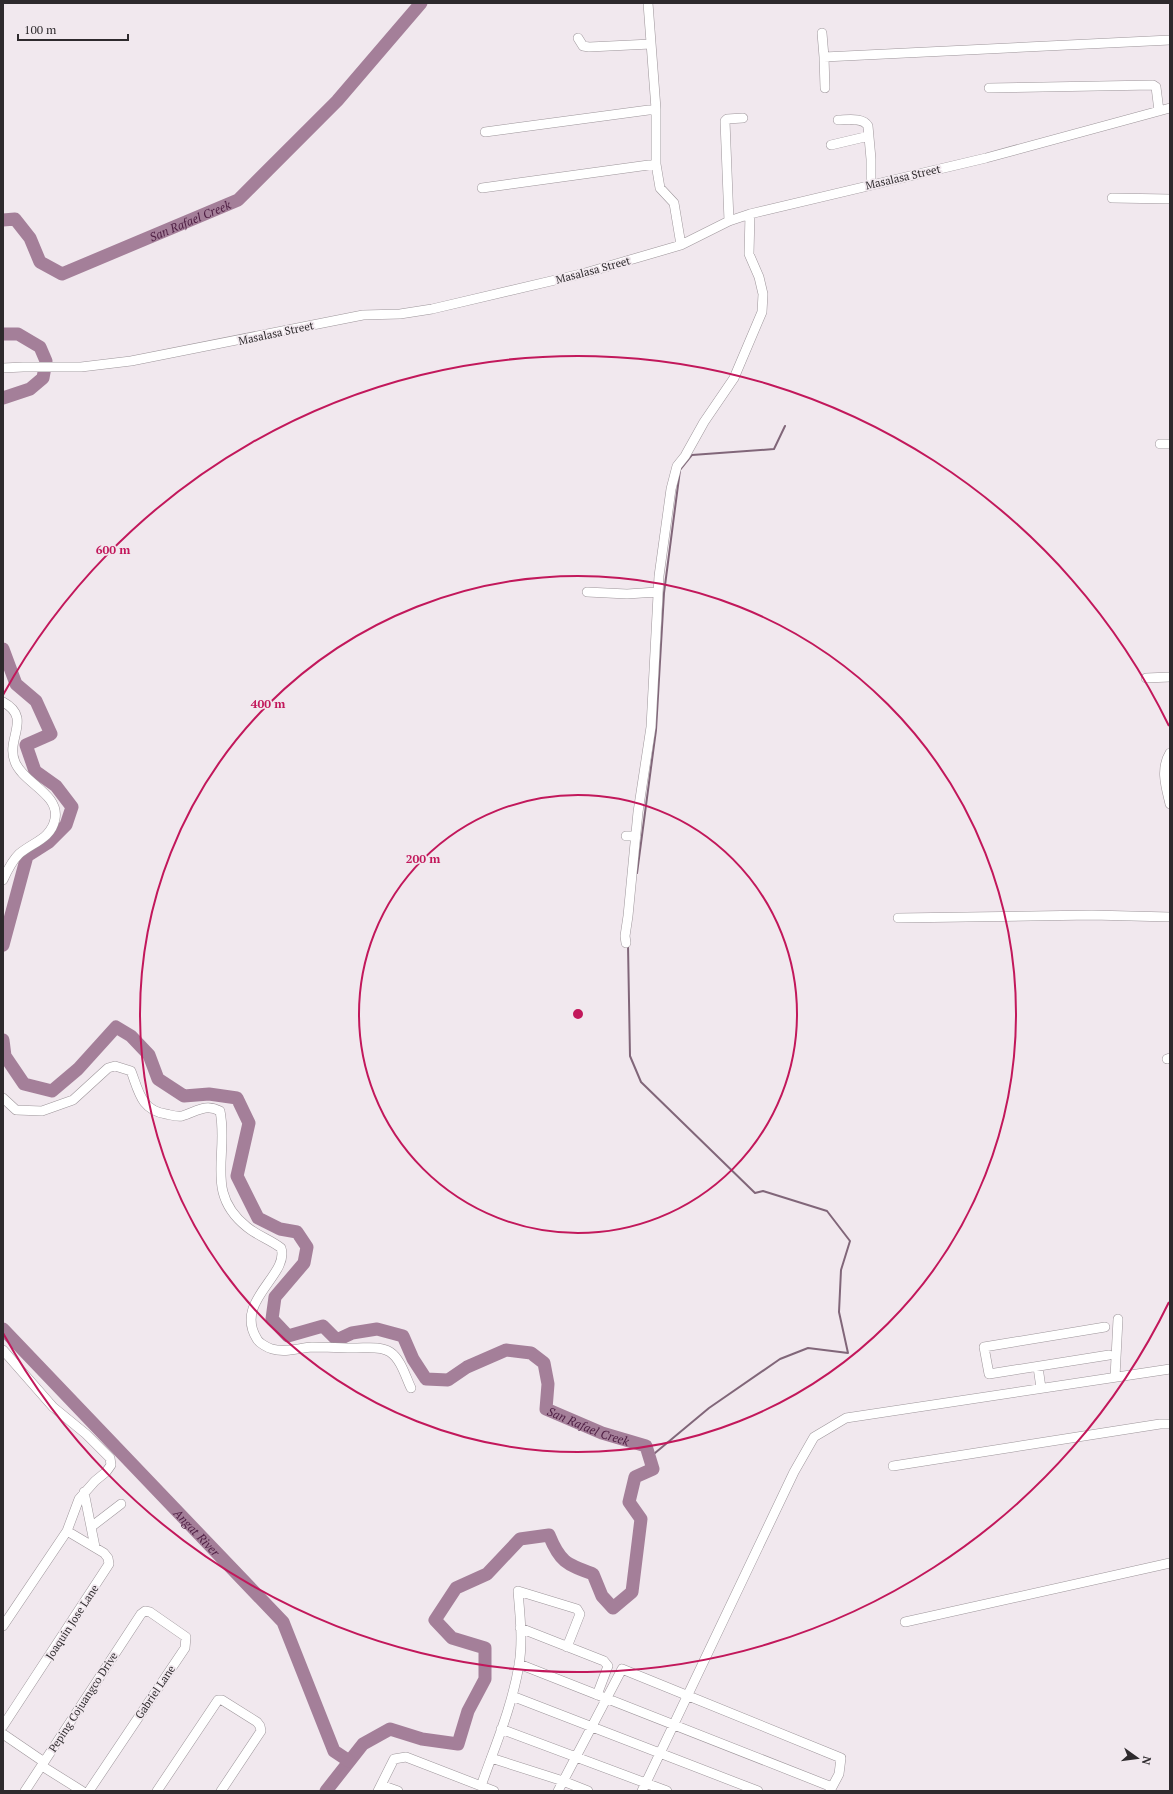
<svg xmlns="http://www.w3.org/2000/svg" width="1173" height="1794" viewBox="0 0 1173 1794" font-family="'PT Serif',serif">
	<rect width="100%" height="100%" fill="#f1e8ee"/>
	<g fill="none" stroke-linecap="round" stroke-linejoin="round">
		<path stroke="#816679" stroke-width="2" d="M637,873L656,730L664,593L680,470L692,455L774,449L785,426
			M628,945L630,1056L641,1082L755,1193L763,1191L827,1211L850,1241L841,1270L839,1312L848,1353L808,1348L780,1359L709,1408L649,1458"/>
		<g stroke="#a47f99" stroke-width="13">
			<path id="s1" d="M3,220L15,219L30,238L40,262L62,274L238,200L337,101L421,3"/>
			<path d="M3,334H18L40,347L46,361L43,378L30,389L3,398"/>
			<path d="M3,649L16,684L36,701L51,734L26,745L35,771L56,786L72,807L66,825L49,842L27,856L3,945"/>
			<path id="s2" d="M3,1040L5,1056L24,1084L52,1091L78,1069L116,1027L131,1036L149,1055L158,1079L184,1096L209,1094L237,1098L249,1123L237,1176L258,1218L280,1229L297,1232L307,1247L304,1263L275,1297L272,1319L288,1336L323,1326L337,1340L352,1333L377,1329L403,1336L413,1359L426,1379L448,1380L467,1367L506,1350L531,1353L544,1363L548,1384L546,1409L602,1433L646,1446L653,1469L635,1477L629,1502L641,1519L632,1592L613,1608L602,1596L593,1574C566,1564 560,1562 549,1535L520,1539L487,1574L456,1588L435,1620L452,1638L485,1648V1679L468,1711L458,1744L422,1739L390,1729L363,1744L326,1791"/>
			<path id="s3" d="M3,1329L283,1622L334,1751L349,1761"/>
		</g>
		<defs>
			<path id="minor" d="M648,3L656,109V164L660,188L674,203L681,245
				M822,33L824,57L1170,40
				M578,38L583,46L589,47L651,44
				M824,57L825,88
				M989,88L1153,85L1156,87L1159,111
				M838,120C847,120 863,117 868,126L871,159V185
				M485,132L656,109
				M831,145L869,136
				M482,188L656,164
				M1112,198L1170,199
				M729,221L725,121L727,119L743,118
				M3,368L23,367H81L131,361L363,315L400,314L432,309L585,273L681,245L729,221L750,214L986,158L1170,108
				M1160,444H1170
				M587,592L627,594L657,592
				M1146,678L1170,677
				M3,702C33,718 5,739 15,762C23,783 60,794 55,819C51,839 33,842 19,854C12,861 7,871 3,880
				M1170,753C1160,769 1166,787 1170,804
				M626,836H636
				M898,918L1092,915L1170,917
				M626,943L625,936L628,916L638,812L651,727L659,576L671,489L677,466L685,456L704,422L734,378L762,312L763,294L759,277L749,254L750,214
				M1167,1059L1170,1058
				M3,1098L16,1110L42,1111L73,1100L108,1068L115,1066L131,1071C139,1092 141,1110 166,1114C171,1115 177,1117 182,1116C196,1112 205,1103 220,1111C229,1155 204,1193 247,1227C258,1236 271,1240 281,1248C290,1275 233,1301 257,1339C259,1343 268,1348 272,1349C285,1353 299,1348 312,1347C327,1347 342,1348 357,1348C367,1348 381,1346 390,1352C401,1359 406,1378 411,1388
				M1105,1327L984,1347L989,1374L1109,1355
				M3,1350L53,1407L86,1434L110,1458L111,1465L106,1472L95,1481L79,1499L67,1531L3,1626
				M1038,1367L1041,1388
				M1115,1377L1118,1319
				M893,1466L1160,1424H1170
				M84,1492L95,1547
				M91,1527L121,1504
				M905,1622L1170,1563
				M520,1628L604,1661L608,1666L597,1695
				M519,1664L832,1787
				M512,1696L758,1791
				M3,1726L109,1564L108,1558L104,1553L67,1531
				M501,1729L667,1791
				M3,1734L44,1762
				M491,1758L563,1781L588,1791
				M42,1766L82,1791
				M381,1785L398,1791
				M481,1786C495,1746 512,1707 519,1665C523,1641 520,1615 518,1591L577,1609L580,1614L567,1647
				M25,1791L141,1614L145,1611L150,1612L186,1637L185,1648L89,1791
				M157,1791L218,1700H222L257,1722L260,1726L261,1731L221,1791
				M378,1791L394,1759L406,1757L494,1791
				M558,1791L622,1669L841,1758L839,1774L830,1791
				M642,1791L794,1472L814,1437L846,1418L1170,1369"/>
		</defs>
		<use href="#minor" stroke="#9d959a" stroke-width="10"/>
		<use href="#minor" stroke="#fff" stroke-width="9"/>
	</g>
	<g fill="none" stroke="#c2185b" stroke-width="2">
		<circle cx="578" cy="1014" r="219"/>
		<circle cx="578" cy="1014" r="438"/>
		<path d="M1169 1302A657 657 0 0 1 3 1333M3 695A657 657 0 0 1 1169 726"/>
	</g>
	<g text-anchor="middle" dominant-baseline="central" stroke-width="3.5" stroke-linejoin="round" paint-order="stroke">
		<g font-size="11" fill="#2e2a2d" stroke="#f1e8ee">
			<text transform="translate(903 177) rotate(-13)">Masalasa Street</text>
			<text transform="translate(593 270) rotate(-15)">Masalasa Street</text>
			<text transform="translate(276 333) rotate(-12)">Masalasa Street</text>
			<text transform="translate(72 1622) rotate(-57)">Joaquin Jose Lane</text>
			<text transform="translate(155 1692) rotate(-56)">Gabriel Lane</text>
			<text transform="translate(83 1702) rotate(-57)">Peping Cojuangco Drive</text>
		</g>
		<g font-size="12" font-style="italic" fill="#4e1e43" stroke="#f1e8ee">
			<text stroke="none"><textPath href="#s1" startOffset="226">San Rafael Creek</textPath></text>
			<text stroke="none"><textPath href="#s2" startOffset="1014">San Rafael Creek</textPath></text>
			<text stroke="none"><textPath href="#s3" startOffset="281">Angat River</textPath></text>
		</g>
	</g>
	<circle cx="578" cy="1014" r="6" fill="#c2185b" stroke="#f1e8ee" stroke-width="2"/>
	<g font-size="12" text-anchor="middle" font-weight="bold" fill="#c2185b" stroke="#f1e8ee" stroke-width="3.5" stroke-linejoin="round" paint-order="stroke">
		<text x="113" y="554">600 m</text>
		<text x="268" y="708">400 m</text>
		<text x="423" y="863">200 m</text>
	</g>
	<rect width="1173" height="1794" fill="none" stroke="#2e2a2d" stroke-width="8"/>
	<g transform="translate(1137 1758) rotate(104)" stroke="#f1e8ee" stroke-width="3" paint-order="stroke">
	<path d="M0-3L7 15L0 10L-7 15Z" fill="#2e2a2d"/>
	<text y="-6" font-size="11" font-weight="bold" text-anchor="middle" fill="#2e2a2d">N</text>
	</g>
	<path d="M18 34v6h110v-6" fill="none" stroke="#2e2a2d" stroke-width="2"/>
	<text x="24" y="34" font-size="12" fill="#2e2a2d" stroke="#f1e8ee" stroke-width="3" paint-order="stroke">100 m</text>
</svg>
